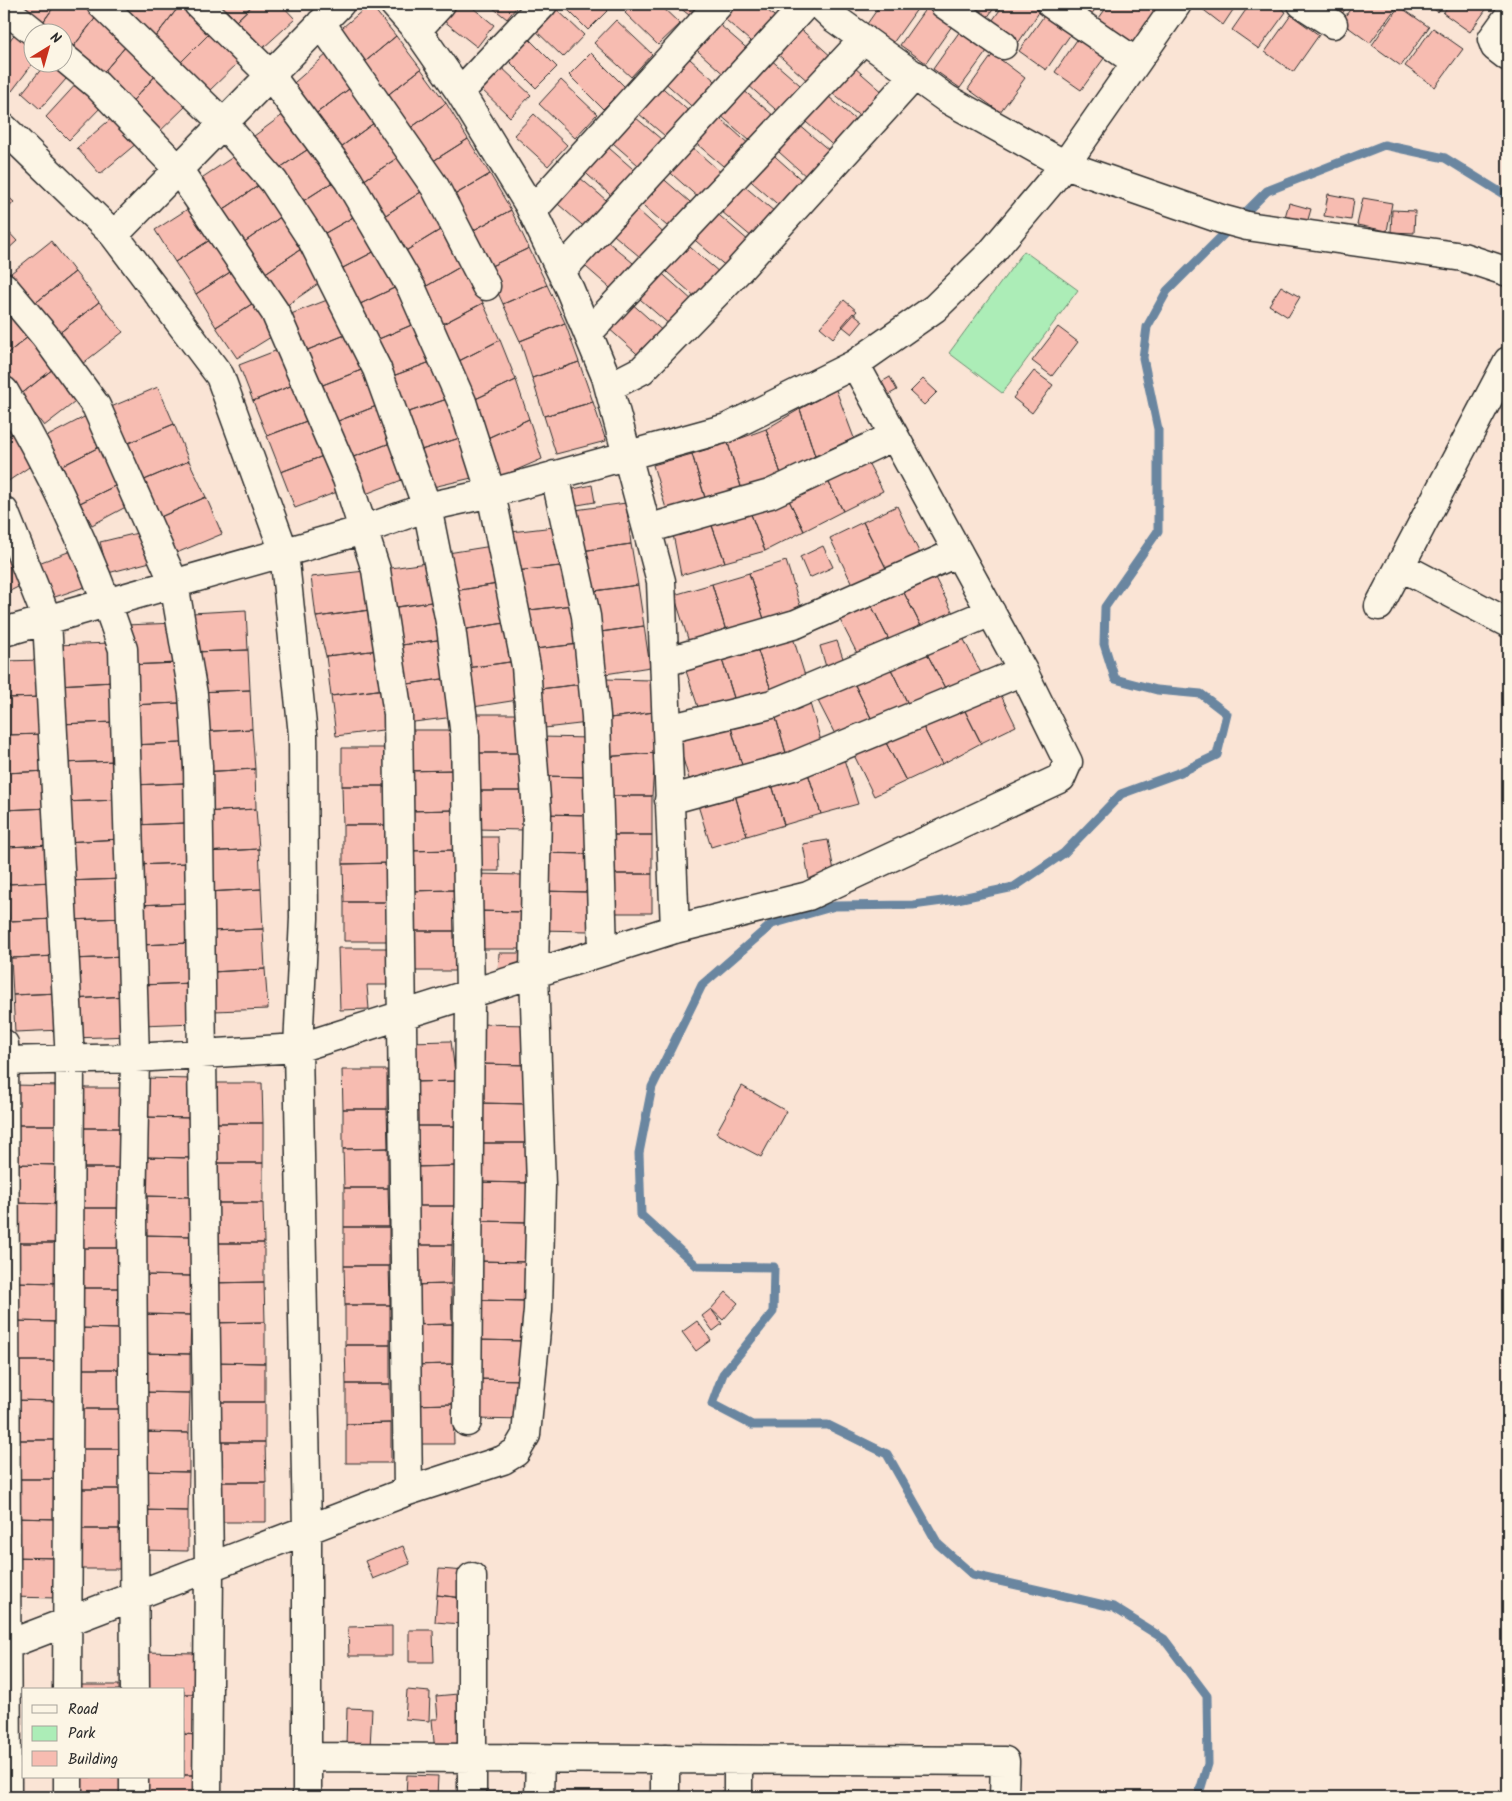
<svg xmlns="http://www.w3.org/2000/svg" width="1512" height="1801" viewBox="0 0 1512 1801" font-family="Kalam,sans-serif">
	<rect width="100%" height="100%" fill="#fae4d5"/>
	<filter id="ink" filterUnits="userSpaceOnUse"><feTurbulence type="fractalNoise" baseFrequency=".02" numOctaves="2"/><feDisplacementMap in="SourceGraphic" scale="10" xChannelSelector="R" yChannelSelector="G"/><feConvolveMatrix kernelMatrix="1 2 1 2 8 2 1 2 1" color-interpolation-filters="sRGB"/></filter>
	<g filter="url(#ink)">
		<path fill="#acedb7" stroke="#6c8c71" d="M1024,251L1078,290L1002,393L949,353Z"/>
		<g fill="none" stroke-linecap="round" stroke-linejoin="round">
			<path stroke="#6a86a0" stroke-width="9" d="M1198,1797L1208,1764L1207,1696L1164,1639L1113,1607L973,1575L938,1544L887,1454L828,1425H752L712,1404L723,1374L773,1312L774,1267L697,1266L641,1215L639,1153L652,1087L702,985L772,924L835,906L913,905L957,899L1014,887L1064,853L1121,794L1181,772L1217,755L1227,714L1201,694L1157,690L1115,679L1104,644L1105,607L1158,531V429L1143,358L1147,327L1167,291L1267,191L1384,145L1445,158L1508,197"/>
		</g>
		<path fill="#f7bcb1" stroke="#2b2b2b" d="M14,4H56L43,22Z
			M56,4H84L97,16L70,51L62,43V32H53L43,22Z
			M120,4H130L126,9Z
			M130,4H181L155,37L126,9Z
			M181,4H190L214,29L181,62L155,37Z
			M221,4H254L236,21Z
			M254,4H281L295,19L263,48L236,21Z
			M370,4L396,36L360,66L336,33Z
			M450,4H468L494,25L477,47L439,17Z
			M488,4H519L507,19Z
			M562,4H604L609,9L588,30Z
			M633,4H659L680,24L658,45L625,13Z
			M675,4H699L689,15Z
			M728,4H760L780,21L757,47L719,14Z
			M881,4L920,5L893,43L867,24Z
			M954,4H997L982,25Z
			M1004,4H1036L1042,8L1016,46L988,27Z
			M1073,4H1099L1091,15Z
			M1109,4H1151L1160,10L1129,51L1094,25Z
			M1196,4H1237L1223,25Z
			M1250,4H1274L1286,12L1259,49L1232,30Z
			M1310,4H1349L1336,22Z
			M1354,4H1397L1398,5L1370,43L1341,22Z
			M1426,4H1444L1438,12Z
			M1450,4H1490L1470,32L1443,13Z
			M552,5L584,35L563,57L531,26Z
			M1399,6L1429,27L1401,66L1372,45Z
			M926,8L952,26L926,63L900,45Z
			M1048,10L1075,28L1046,70L1019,51Z
			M1291,15L1319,35L1293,72L1265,52Z
			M97,16L126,46L97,80L70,51Z
			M713,19L751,52L728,78L690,44Z
			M616,20L652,54L631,77L594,43Z
			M796,25L833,58L811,84L774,51Z
			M1433,28L1463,49L1435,87L1405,66Z
			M214,29L240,61L208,92L181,62Z
			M18,30L32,41L34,62L12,91L4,84V47Z
			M960,31L987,51L960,88L933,69Z
			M1083,31L1110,50L1081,90L1055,72Z
			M396,36L421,69L385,97L360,66Z
			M526,36L557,67L536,88L505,57Z
			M126,46L157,74L126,108L97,80Z
			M591,53L625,87L603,109L569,75Z
			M683,53L722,87L699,113L661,79Z
			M327,54L353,86L310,118L287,89Z
			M993,54L1025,78L1000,112L968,89Z
			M769,58L807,91L784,117L747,84Z
			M847,61L885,94L863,119L825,87Z
			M47,62H62L73,71L40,109L22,93Z
			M499,65L531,95L510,117L478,86Z
			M421,69L446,103L409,129L385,97Z
			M157,74L187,105L153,138L126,108Z
			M561,80L597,114L575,138L539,104Z
			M79,81L104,104L69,140L46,117Z
			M655,81L693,115L671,141L632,108Z
			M353,86L378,120L334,152L310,118Z
			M742,89L780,121L757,147L719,114Z
			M821,90L859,123L837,149L799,116Z
			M446,103L468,139L430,163L409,129Z
			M288,111L313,146L275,171L250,139Z
			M629,112L668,145L645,171L606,137Z
			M714,113L751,146L729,171L691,139Z
			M534,114L567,145L548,166L514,135Z
			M114,116L137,143L100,174L77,148Z
			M792,119L830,151L807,177L770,144Z
			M378,120L403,154L357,185L334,152Z
			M468,139L490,174L451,197L430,163Z
			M602,142L640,175L617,201L579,167Z
			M686,142L724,175L701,200L664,167Z
			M313,146L339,178L300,203L275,171Z
			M768,150L805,183L783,209L745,176Z
			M242,151L264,182L218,213L197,181Z
			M403,154L424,190L378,220L357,185Z
			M573,172L612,205L589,231L551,198Z
			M490,174L511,210L472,231L451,197Z
			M659,175L697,208L675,233L637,200Z
			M339,178L362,212L320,236L300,203Z
			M737,180L775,212L753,238L715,206Z
			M264,182L285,214L240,245L218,213Z
			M424,190L445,227L399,255L378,220Z
			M4,193L14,202L4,213Z
			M1328,194L1354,199L1351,220L1324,216Z
			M1363,198L1392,203L1387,231L1357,225Z
			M197,203L218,235L175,262L155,230Z
			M1289,203L1311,209L1305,230L1283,224Z
			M631,204L668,237L646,262L608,230Z
			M511,210L529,248L487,268L472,231Z
			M713,210L750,242L728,268L690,236Z
			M1392,210L1415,211L1414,233L1391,232Z
			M362,212L383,247L339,270L320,236Z
			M285,214L307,245L261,276L240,245Z
			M4,227L17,241L4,253Z
			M445,227L465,264L418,291L399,255Z
			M218,235L238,267L196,294L175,262Z
			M601,236L639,268L617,294L579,261Z
			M51,241L75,272L34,304L11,273Z
			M683,241L720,273L698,299L660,266Z
			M307,245L328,277L283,308L261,276Z
			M383,247L405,283L358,305L339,270Z
			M529,248L547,285L503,304L487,268Z
			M465,264L483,303L435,328L418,291Z
			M238,267L258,300L216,327L196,294Z
			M656,268L693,301L671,326L633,293Z
			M75,272L99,302L58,334L34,304Z
			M405,283L421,321L374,341L358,305Z
			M547,285L565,323L520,341L503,304Z
			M1281,286L1300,297L1288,317L1269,305Z
			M335,297L350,333L305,351L291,314Z
			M258,300L279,332L237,358L216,327Z
			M844,300L857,311L833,338L820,327Z
			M629,301L666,334L644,360L607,327Z
			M99,302L123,332L82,364L58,334Z
			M483,303L500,340L453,364L435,328Z
			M4,306L33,333L4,356Z
			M853,313L863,321L852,334L842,326Z
			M421,321L436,360L390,377L374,341Z
			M565,323L579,362L532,378L520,341Z
			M1058,327L1078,342L1052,376L1032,361Z
			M33,333L58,365L20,395L4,375V356Z
			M350,333L364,369L320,386L305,351Z
			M500,340L516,380L469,402L453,364Z
			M288,346L303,381L253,401L239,365Z
			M436,360L450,398L406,413L390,377Z
			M579,362L593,402L544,416L532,378Z
			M58,365L83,396L44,426L20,395Z
			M364,369L379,405L333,423L320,386Z
			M1034,371L1053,385L1032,413L1013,398Z
			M890,377L897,390L881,399L873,387Z
			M923,379L937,392L924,405L910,392Z
			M516,380L529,419L483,440L469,402Z
			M303,381L317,417L267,436L253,401Z
			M158,387L174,424L126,444L111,407Z
			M836,390L854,438L815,456L800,409Z
			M450,398L463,437L421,450L406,413Z
			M593,402L606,441L556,454L544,416Z
			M4,403L21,428L4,439Z
			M379,405L393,442L348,459L333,423Z
			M800,409L815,456L781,474L766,429Z
			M90,414L105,444L62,466L46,437Z
			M317,417L331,453L281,472L267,436Z
			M529,419L542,459L498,478L483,440Z
			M174,424L189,461L142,481L126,444Z
			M21,428L41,459L4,484V439Z
			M766,429L781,474L742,490L728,443Z
			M463,437L476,477L433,487L421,450Z
			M393,442L407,478L363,495L348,459Z
			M728,443L742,490L706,501L692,454Z
			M105,444L123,482L80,503L62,466Z
			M862,451L883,491L843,511L823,471Z
			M331,453L345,489L295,508L281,472Z
			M692,454L706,501L667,512L653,465Z
			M189,461L206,497L158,518L142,481Z
			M823,471L843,511L804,531L784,490Z
			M123,482L135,502L92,525L80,503Z
			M592,485L595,502L572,506L569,490Z
			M784,490L804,531L765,551L749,509Z
			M206,497L222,534L174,554L158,518Z
			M626,503L631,544L581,551L575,510Z
			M897,506L921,556L888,572L863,522Z
			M749,509L765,551L725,562L710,520Z
			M710,520L725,562L681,575L672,529Z
			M863,522L888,572L854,588L830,538Z
			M563,526L569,565L516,571L511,532Z
			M146,531L154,561L108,573L100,542Z
			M631,544L638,585L587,592L581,551Z
			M498,545L504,583L454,591L448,553Z
			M823,546L833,567L809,578L800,557Z
			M79,548L93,584L46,600L33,565Z
			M10,549L26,583L4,594V552Z
			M786,561L801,608L764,619L749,573Z
			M433,562L438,601L390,608L384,569Z
			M569,565L573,605L521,611L516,571Z
			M930,568L954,615L923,630L899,583Z
			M365,571L370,610L316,617L311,577Z
			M749,573L764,619L726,631L712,584Z
			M504,583L511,622L461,630L454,591Z
			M899,583L923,630L892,646L868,599Z
			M712,584L726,631L689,642L674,595Z
			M638,585L644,626L593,633L587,592Z
			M868,599L892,646L861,661L837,614Z
			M438,601L444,639L395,646L390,608Z
			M573,605L579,644L526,650L521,611Z
			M246,610L248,650L194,652L192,613Z
			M370,610L380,650L326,656L316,617Z
			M511,622L517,661L467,668L461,630Z
			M177,623L179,663L126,665L125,625Z
			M644,626L650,667L599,675L593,633Z
			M790,628L806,679L771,690L754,639Z
			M958,628L981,673L946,690L923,646Z
			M444,639L449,678L401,685L395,646Z
			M754,639L771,690L735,701L719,650Z
			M837,641L844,661L826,667L820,646Z
			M111,643L114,682L56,685L55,645Z
			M579,644L583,684L531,690L526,650Z
			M923,646L946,690L910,708L888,663Z
			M248,650L250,690L196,692L194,652Z
			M380,650L385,689L331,696L326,656Z
			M719,650L735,701L700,713L683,662Z
			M43,660L45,697L4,698V661Z
			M517,661L524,699L473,707L467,668Z
			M179,663L180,703L128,705L126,665Z
			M888,663L910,708L875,726L853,681Z
			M449,678L454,717L406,723L401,685Z
			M603,679L652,680L654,712L603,719Z
			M853,681L875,726L840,744L817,699Z
			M114,682L116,722L58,724L56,685Z
			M995,683L1016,726L981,743L960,701Z
			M583,684L588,723L536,729L531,690Z
			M385,689L390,729L336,736L331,696Z
			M250,690L252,729L198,732L196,692Z
			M45,697L47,734L4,735V698Z
			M809,700L821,741L786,753L774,711Z
			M960,701L981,743L942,764L920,721Z
			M180,703L182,743L130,745L128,705Z
			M774,711L786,753L742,765L730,724Z
			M654,712L655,753L603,757V719Z
			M475,714H524V753H475Z
			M920,721L942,764L906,781L884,739Z
			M116,722L117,761L61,763L58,724Z
			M730,724L742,765L689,779L677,738Z
			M252,729L255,769L200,772L198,732Z
			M405,730H454L455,770L405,771Z
			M47,734L49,771L4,773V735Z
			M541,737L591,738V777L540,776Z
			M884,739L906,781L874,796L853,753Z
			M182,743L184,783L132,785L130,745Z
			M342,748H391V786H342Z
			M475,753H524V791H475Z
			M655,753L652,796H603V757Z
			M843,756L858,804L821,814L806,767Z
			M117,761L119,800L62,802L61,763Z
			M806,767L821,814L784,825L770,778Z
			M255,769L256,809L203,812L200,772Z
			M455,770V810L406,811L405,771Z
			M49,771L50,808L4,810V773Z
			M540,776L591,777V815L540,814Z
			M770,778L784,825L747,836L733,788Z
			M184,783L186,823L133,825L132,785Z
			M342,786H391V825H343Z
			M733,788L747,836L711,847L696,799Z
			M475,791H524V830L475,829Z
			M603,796H652V835H603Z
			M119,800L121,839L64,842L62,802Z
			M50,808L52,845L6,847L4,810Z
			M256,809L259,849L205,852L203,812Z
			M455,810L456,850L406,851V811Z
			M540,814L591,815L590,854L539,853Z
			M186,823L188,863L135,865L133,825Z
			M343,825H391L392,863L343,864Z
			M603,835H652V874H602Z
			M477,837H498L499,871H477Z
			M121,839L123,879L66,881L64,842Z
			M828,840L836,881L810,885L803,844Z
			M52,845L54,882L7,884L6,847Z
			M259,849L261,889L207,892L205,852Z
			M456,850V890L407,891L406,851Z
			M539,853L590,854L589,892L538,891Z
			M188,863L190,903L137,905L135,865Z
			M392,863V902H344L343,864Z
			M474,874L524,875V912L474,911Z
			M602,874H652V913H603Z
			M123,879L125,918L68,920L66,881Z
			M54,882L55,919L9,921L7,884Z
			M261,889L263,929L210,931L207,892Z
			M456,890L457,931H408L407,891Z
			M538,891L589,892V931L538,930Z
			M344,902H392L393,941H344Z
			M190,903L191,943L139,945L137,905Z
			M474,911L524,912V949H474Z
			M125,918L126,957L70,959L68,920Z
			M55,919L57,956L11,958L9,921Z
			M263,929L265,969L212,972L210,931Z
			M408,931H457V971H408Z
			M191,943L193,983L141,985L139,945Z
			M338,948H393V985H367L369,1009L340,1010Z
			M499,953H525L524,975L498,974Z
			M57,956L59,993L13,995L11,958Z
			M126,957L128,996L71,999L70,959Z
			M265,969L268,1009L214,1011L212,972Z
			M193,983L195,1023L142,1025L141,985Z
			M59,993L61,1030L15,1032L13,995Z
			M128,996L131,1036L73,1038L71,999Z
			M477,1024L531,1025V1065L477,1064Z
			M451,1041L456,1081L412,1082L408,1042Z
			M477,1064L531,1065L530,1104L476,1103Z
			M342,1070H387V1109H343Z
			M143,1078L194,1079L193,1118L143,1117Z
			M456,1081L455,1126H412V1082Z
			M207,1083H262L263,1123H208Z
			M13,1085L63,1086V1125H13Z
			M742,1086L786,1111L761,1157L716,1133Z
			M76,1088H122V1128H76Z
			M476,1103L530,1104V1143H476Z
			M343,1109H387L388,1148L343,1149Z
			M143,1117L193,1118V1158L142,1157Z
			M208,1123H263V1163H208Z
			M13,1125H63L62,1165L12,1164Z
			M412,1126H455V1166L413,1167Z
			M76,1128H122V1168H76Z
			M476,1143H530L529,1183L475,1182Z
			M388,1148V1188H344L343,1149Z
			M142,1157L193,1158L192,1197L142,1196Z
			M208,1163H263V1203H208Z
			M12,1164L62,1165V1204L12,1203Z
			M455,1166L454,1206H411L413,1167Z
			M76,1168H122V1208H76Z
			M475,1182L529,1183V1222L475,1221Z
			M344,1188H388L389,1227H344Z
			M142,1196L192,1197V1236L141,1235Z
			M12,1203L62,1204L61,1243H12Z
			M208,1203H263L264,1243H209Z
			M411,1206H454L452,1245H409Z
			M76,1208H122V1248H76Z
			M475,1221L529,1222V1262L475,1261Z
			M344,1227H389V1266H344Z
			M141,1235L192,1236L191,1276L141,1275Z
			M12,1243H61V1283L12,1282Z
			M209,1243H264V1282L209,1283Z
			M409,1245H452L451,1284L408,1285Z
			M76,1248H122V1288H76Z
			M475,1261L529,1262L528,1301L474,1300Z
			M344,1266H389L390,1305H345Z
			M141,1275L191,1276V1315L140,1314Z
			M12,1282L61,1283V1322L11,1321Z
			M264,1282L265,1322L209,1323V1283Z
			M451,1284L452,1324L409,1325L408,1285Z
			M76,1288H122V1329L76,1328Z
			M726,1292L738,1303L723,1320L711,1309Z
			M474,1300L528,1301L527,1341L474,1340Z
			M345,1305H390V1345H345Z
			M711,1309L722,1324L713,1331L702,1316Z
			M140,1314L191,1315L190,1354L140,1353Z
			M11,1321L61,1322V1361H10Z
			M697,1321L711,1340L696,1351L682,1332Z
			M265,1322V1363L210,1362L209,1323Z
			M452,1324V1364L410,1365L409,1325Z
			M76,1328L122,1329V1369H76Z
			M474,1340L527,1341V1380L473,1379Z
			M345,1345H390V1384H346Z
			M140,1353L190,1354V1393L139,1392Z
			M10,1361H61L60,1401L10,1400Z
			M210,1362L265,1363V1402H210Z
			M452,1364L453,1404L410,1405V1365Z
			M76,1369H122V1409H76Z
			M473,1379L527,1380V1420L473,1419Z
			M346,1384H390L391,1423L346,1424Z
			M139,1392L190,1393L189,1433L139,1432Z
			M10,1400L60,1401V1440H10Z
			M210,1402H265V1442H211Z
			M453,1404L454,1444H411L410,1405Z
			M76,1409H122V1449H76Z
			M391,1423V1463H346V1424Z
			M139,1432L189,1433V1472L138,1471Z
			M10,1440H60L59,1479H10Z
			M211,1442H265L266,1482H211Z
			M76,1449H122V1489H77Z
			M138,1471L189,1472L188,1511L138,1510Z
			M10,1479H59V1519L9,1518Z
			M211,1482H266V1522H211Z
			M77,1489H122L123,1529H77Z
			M138,1510L188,1511V1551L137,1550Z
			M9,1518L59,1519V1558L9,1557Z
			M77,1529H123V1569H77Z
			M403,1546L410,1564L373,1579L365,1561Z
			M9,1557L59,1558L58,1598L8,1597Z
			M439,1569L466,1571L463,1598L437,1595Z
			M437,1595L463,1598L461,1624L435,1622Z
			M392,1626V1656H349L348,1627Z
			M409,1630H433L434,1662H409Z
			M143,1652L197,1653L196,1694H184V1690H143Z
			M70,1685H119V1690H70Z
			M407,1690L430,1692L429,1721L405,1719Z
			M184,1694H196V1735L184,1734Z
			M458,1694L462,1751L435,1753L432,1719H438L436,1696Z
			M347,1708L372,1709L370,1747L346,1746Z
			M184,1734L196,1735V1775H184Z
			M184,1775H196L195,1797H142V1777H184Z
			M407,1775L438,1776L437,1797H406Z
			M71,1777H120V1797H71Z
			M480,1791L502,1792L501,1797H480Z"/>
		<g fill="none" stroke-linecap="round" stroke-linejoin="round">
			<defs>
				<path id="minor" d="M101,4L223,123L274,182L312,240L377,369L427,507L451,627L465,736L470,993L467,1422
					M198,4L270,75L348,180L412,289L462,402L491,493L526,666L537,812L534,973L541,1186L538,1310L526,1435L516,1452L503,1460L408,1491
					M394,4L417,30L460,92L529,205L570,290L606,377L661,581L675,929
					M819,4L834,18L947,99L1065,165L1221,219L1247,226L1463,257L1508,272
					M944,4L1003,45
					M1051,4L1136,62
					M1302,4L1333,24
					M4,8L34,32
					M1508,17L1492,39L1495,47L1508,57
					M321,23L435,187L486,286
					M417,30L441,4
					M460,92L543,4
					M4,128L114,235L220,376L284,552L303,735L304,918L298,1048L307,1530V1797
					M532,211L719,4
					M114,235L340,4
					M561,271L806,4
					M4,287L45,336L96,406L174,583L193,694L198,766L209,1568L207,1797
					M588,333L864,39
					M609,387L642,370L738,271L915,75
					M4,391C52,472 93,559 123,649L135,1058L132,1214L135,1690
					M555,475L586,616L596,716L603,951
					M4,511L47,619L70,1061L67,1690
					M647,529L770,494L894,436
					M1400,566L1508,623
					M1379,606L1508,361
					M4,632L363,530L427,507L491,493L727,428L855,364L935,308L991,253L1065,165L1177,4
					M665,662L796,624L958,552
					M667,729L772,704L991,612
					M669,800L793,766L1023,671
					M4,1044L7,1797
					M4,1061L135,1058L298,1048L675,929L808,896L1061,778L1068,762L1023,671L855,364
					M472,1577V1797
					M4,1646L408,1491L398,714L376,570L347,479L275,312L178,169L97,85L62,56
					M307,1757L1005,1761L1004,1797
					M665,1759V1797
					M68,1777V1797
					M134,1797V1777
					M539,1797L540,1759
					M738,1797V1760"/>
			</defs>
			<use href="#minor" stroke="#2b2b2b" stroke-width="31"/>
			<use href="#minor" stroke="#fcf5e5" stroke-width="28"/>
		</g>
	</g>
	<rect width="1512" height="1801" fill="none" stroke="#fcf5e5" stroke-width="20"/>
	<rect x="10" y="10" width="1492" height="1781" fill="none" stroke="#2b2b2b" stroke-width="2" filter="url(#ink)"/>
	<rect x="22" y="1688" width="162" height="90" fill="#fcf5e5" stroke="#a8a49b"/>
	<rect x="32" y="1705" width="25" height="8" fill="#fcf5e5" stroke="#a8a49b"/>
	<text x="68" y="1714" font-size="15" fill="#2b2b2b">Road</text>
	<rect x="32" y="1726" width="25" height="15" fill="#acedb7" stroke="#a8a49b"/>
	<text x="68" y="1738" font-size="15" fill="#2b2b2b">Park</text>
	<rect x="32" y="1751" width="25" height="15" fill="#f7bcb1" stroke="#a8a49b"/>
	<text x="68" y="1764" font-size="15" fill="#2b2b2b">Building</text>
	<g transform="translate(48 48) rotate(37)"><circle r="24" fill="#fcf5e5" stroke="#a8a49b"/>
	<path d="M0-4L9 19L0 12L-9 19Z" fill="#c8321e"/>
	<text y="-8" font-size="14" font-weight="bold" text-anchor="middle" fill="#2b2b2b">N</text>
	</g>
</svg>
